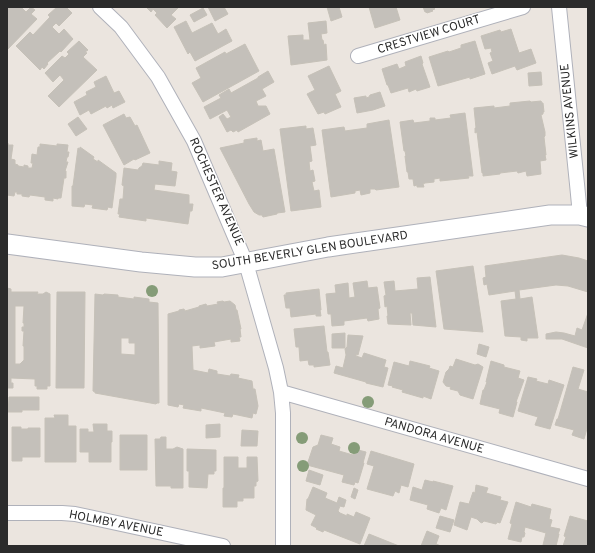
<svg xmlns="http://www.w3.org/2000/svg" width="595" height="553" viewBox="0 0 595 553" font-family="Overpass,sans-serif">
	<rect width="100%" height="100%" fill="#ebe5df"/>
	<path fill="#c4c0ba" stroke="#c6c1b8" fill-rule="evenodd" d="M7,7H21L26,12L31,7L35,10L31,14L37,19L7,50V33L9,31L7,29Z
		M57,7H66L72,13L59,26L56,23L52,27L59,34L64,29L73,39L61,52L60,51L47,63L48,64L44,69L42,67L40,70L16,46L30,32L33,35L50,17L48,15Z
		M146,7H179L171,15L176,19L167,28L155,15L157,13L153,9L151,12Z
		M208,7H224L228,14L215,21Z
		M327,7H339L342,17L331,21Z
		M369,7H396L400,20L375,28Z
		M423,7H437L434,8L435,9L432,10L433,11L427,13L426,12H425Z
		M203,8L207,15L194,22L190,15Z
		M186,21L192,33L212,23L218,34L226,29L232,41L195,61L190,52L188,54L174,27Z
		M326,21L327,33L321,34L322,40H323L324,45L326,44L327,60L291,65L288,36L303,35V40H310L308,23Z
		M511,29L519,53L531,49L536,63L517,70L515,66L492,74L488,63L493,61L490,53L492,52L491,48L485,49L481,36L500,30L501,32Z
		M79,41L88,50L85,52L87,53L83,57L97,70L59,107L48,96L64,80L60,75L53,82L45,73L62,56L65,58L69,54L67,52Z
		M475,41L485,74L470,79V77L438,86L429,57L448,51L449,52L461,48V45Z
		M245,44L259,71L203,102L192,83L201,78L196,68L225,52L226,54Z
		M421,56L423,63L422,64L430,87L417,91L416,89L409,92L408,88L391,93L388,85H387L382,69L397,64L399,69L406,66L405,62Z
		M329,66L341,91L335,94L341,107L325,114L324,112L318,114L307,94L315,90L308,76Z
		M268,71L274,82L262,89L266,96L256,101L258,106H266L270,114L238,132L237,130L233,132L231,130L227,132L219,117L223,114L227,119L231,117L227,110L210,119L204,107L221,98L219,95L229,89L231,93L258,78V77Z
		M541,72L542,85L529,86L528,73Z
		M106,76L114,93L119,91L125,102L113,108L112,105L107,108L106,106L91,114L89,110L80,115L74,102L87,95L86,92L96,87L94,82Z
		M380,92L385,106L373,110L357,113L354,98L366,96V98L369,97L370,95Z
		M530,101L531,102L541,101L542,103H543L544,112H543V114L541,115L545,132V136L544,137L546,155H545L546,160L540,161L541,174L527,176L526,171L518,173L517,171L500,173V174L483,176V173H482L477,132L475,133V128H476L474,108L494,106V108L510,106V103Z
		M465,113L473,176H468L469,178L440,181V178L434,179V182L425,183L423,184L424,187H417V185L414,186L413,179H409L408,172H407L405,156H406L405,151H404L400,122L413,120L414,123L430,121V118H435V120L451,118L450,115Z
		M124,114L126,118L130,117L135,126L137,125L150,153L135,160L134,159L124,165L103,125Z
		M78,117L87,129L76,136L68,124Z
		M389,120L399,187L376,190L375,189H370V193L361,195L360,190L355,191V193L331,197L322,130L344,127L345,131L367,128V124Z
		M306,126V129L313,128L316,145L310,146L312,161L309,162L310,171L313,170L315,181L312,182L314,191L319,190L321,207L291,211L280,129Z
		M257,138V141L261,140L263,151L274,149L285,212L277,213V214L263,217L262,215H259L254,212L249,204L220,148L244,143V140Z
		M7,143H8V145H13L11,159L15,160V164L18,165V166L24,167V165L28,166V168H32L33,163H31L32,154L37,155L38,147H40V144L57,146V144L68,145L67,152H69L68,157H67L66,162H68L65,171H66V178H64L61,198H58V199L53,198V201L45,200V197L30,195L29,197L22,196V194H17V192H15L14,196L7,195Z
		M80,147L94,157L93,159L98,162V160L116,173V177L112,208L108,207L107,210L92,208L93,205L85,204L84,207L72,206V186H73L78,148L80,149Z
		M159,161L172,163L171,171L177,172L175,186L155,184L154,190L189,195V204H193L192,211H190L188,224L146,218V221L119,217L120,214H118L120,199H123L124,186L122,185L124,168L138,170L139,168L142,166L143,163L159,165Z
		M562,255L579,258L588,261V292L568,286L556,285L519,290L520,299L532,297L538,338H527V341L521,340V337L505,336L501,301L516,299L515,291L489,295L487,284L484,285L483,278L486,277L485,266Z
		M473,266L483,332L444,329L436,271Z
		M430,277L436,327L413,325L412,313H410L411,325L388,324L387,316H388L387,306L385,307L384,296L386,295L384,282L394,281L395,291L418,289L417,278Z
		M367,281L368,288L377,287L380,308L378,309L379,319L368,321L367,318L344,321V325L332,326L331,314H328L326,294L336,293L335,285L348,283L349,298L355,297L353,283Z
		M7,288L11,289V292H38L37,294H43L46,292L50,294V386H47V389H37V386H35V379L11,378V383H13V388H7ZM15,306H24L23,323H24V327H22V331H24L23,346H24V360L20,364H15Z
		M319,289L321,310H320L321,316H316V314L291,317L290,308H286L284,295H286V293Z
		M57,292H85L84,388H56Z
		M95,294L103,295L104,294L118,295V297L134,299V297L149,299V302L158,303L159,403H157L156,404L95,393V392L93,391ZM121,338H129V343H135V355L121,354Z
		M223,301L224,302L230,301L235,305L236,310H237L241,329H240L241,337H239L240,341L231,342V339L214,342L215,346L200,348V345L192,346L193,370L208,373L209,369L217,371V374L230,376L231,374L239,375L238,378L252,381L253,389H255L258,406L256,414L253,413L252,418L233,414L232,417L224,416L225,413L201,408V411L183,408L184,405L179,404L178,407L168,405V314L179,311V310L184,309L185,311L199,307V306L206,304L207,306L218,304L217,302Z
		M588,313V348L562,339H546V334L556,332L564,333L575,336L577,328L582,330Z
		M324,326L327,352H328L330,365L314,367V365H309L308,360L300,361L299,347H296L294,329Z
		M345,333V348H332V334Z
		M348,335L363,336L358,355L356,354V356L362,358L364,353L386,360L384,367L388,368L383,387L366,383V382L334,373L336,366L343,368L346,355L345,349L347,347Z
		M479,344L489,347L486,357L477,354Z
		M456,359L475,365L478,364L483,367L473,399L460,395L458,391L450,389L451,387L446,386L443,382L446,372L449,369L450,366L453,367Z
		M410,361L430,366L429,368L439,371L431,399L423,396V398L402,392L403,390L392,387L393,386L388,385L394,362L409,366Z
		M491,361L504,365V367L520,371L518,378L524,380L516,402H517L513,417L499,413L500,409L480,404L483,390H484L487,382H486Z
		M573,367L584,370L578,389L588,392V425L584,439L572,435L574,430L555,425L557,419H558Z
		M528,377L537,379L536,381L548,384L549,380L564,385L550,429L535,425L538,417L518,411Z
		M9,397H39V410H22V412H8Z
		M54,415H68V426H76V462H45V418H55Z
		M93,424H107V431H112V442H111V462H89V452H80V429H88V432H94Z
		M220,424V437L206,438V425Z
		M12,427H21V429H28V428H40V457H22V461H12Z
		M242,430L258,431L257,446H241Z
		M120,435H147V470H120Z
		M321,435L333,438L331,444L340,447L339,451L353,455L354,449L366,452L363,463H364L358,483L355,482L354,485L342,482L344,475L307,465L313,447L318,445Z
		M161,437H166V449H173L177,447L183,449V488H171V486H156L155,439H160Z
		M187,449L216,450V471H214V474H208L207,488L189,487V471H187Z
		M371,451L414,464L408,487L401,485L399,493L395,491L393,496L367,489L374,466L367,464Z
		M224,457H238V468H247V457H257L258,481L256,482V486H254V498H243V501H237V507H223V488H224Z
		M309,470L323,475L320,485L306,481Z
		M425,480L433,482V481L453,486L446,510L441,508L439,513L427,509L428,505L410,500L413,487L422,490Z
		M476,485L488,488L486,493L501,497L500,500L508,502L500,523L497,522L496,524L484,521L482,523L480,522L477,519L471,517L467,530L454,525L460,502L469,504L473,492L475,493Z
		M313,487L327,493L325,498L337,503L339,497L346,500L344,507L340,506L338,511L340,513L347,516V514L354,517L356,512L370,518L360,544L324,530L323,532L316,529L317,528L311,525L316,515L306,510L307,499H308Z
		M354,488L358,490L355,499L351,497Z
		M516,502L531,507L532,504L551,509L549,519L552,520L550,527L560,529L558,534H559L556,546H547L543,545L546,533L525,527L524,532L525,533L524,537H522L521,542L508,539L512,524L510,523Z
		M440,516L454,520L450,532L436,528Z
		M570,516L588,521V546H563L566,537L564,536Z
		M427,531L439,536L436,544L441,546H421Z
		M369,534L399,546H364Z"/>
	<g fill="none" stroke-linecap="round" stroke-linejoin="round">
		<defs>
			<path id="minor" d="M100,7L121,27L158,77L194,141L246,263L276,368L281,392L283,413V546
				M559,7L577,184L580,215
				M358,56L523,7
				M281,392L588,479
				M7,513H62L75,514L223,546"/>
			<path id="secondary" d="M7,244L141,262L195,267H222L328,247L550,215H580L588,217"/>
		</defs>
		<use href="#minor" stroke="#afb1ba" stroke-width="16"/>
		<use href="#secondary" stroke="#afb1ba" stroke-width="21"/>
		<use href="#minor" stroke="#fff" stroke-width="14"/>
		<use href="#secondary" stroke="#fff" stroke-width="19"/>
	</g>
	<g fill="#859c78">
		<circle cx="152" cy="291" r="6"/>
		<circle cx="368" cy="402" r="6"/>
		<circle cx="302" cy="438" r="6"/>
		<circle cx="354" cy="448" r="6"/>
		<circle cx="303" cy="466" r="6"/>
	</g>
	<g text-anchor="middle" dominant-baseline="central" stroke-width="3" stroke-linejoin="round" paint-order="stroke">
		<g font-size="12" fill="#2b2b2b" stroke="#fff">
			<text transform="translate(429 35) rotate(-17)">CRESTVIEW COURT</text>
			<text transform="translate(570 111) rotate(-96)">WILKINS AVENUE</text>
			<text transform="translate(216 192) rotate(66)">ROCHESTER AVENUE</text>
			<text transform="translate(310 251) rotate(-9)">SOUTH BEVERLY GLEN BOULEVARD</text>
			<text transform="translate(434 436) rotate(16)">PANDORA AVENUE</text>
			<text transform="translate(116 524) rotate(11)">HOLMBY AVENUE</text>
		</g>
	</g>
	<rect width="595" height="553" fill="none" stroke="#2b2b2b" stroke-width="16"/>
</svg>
